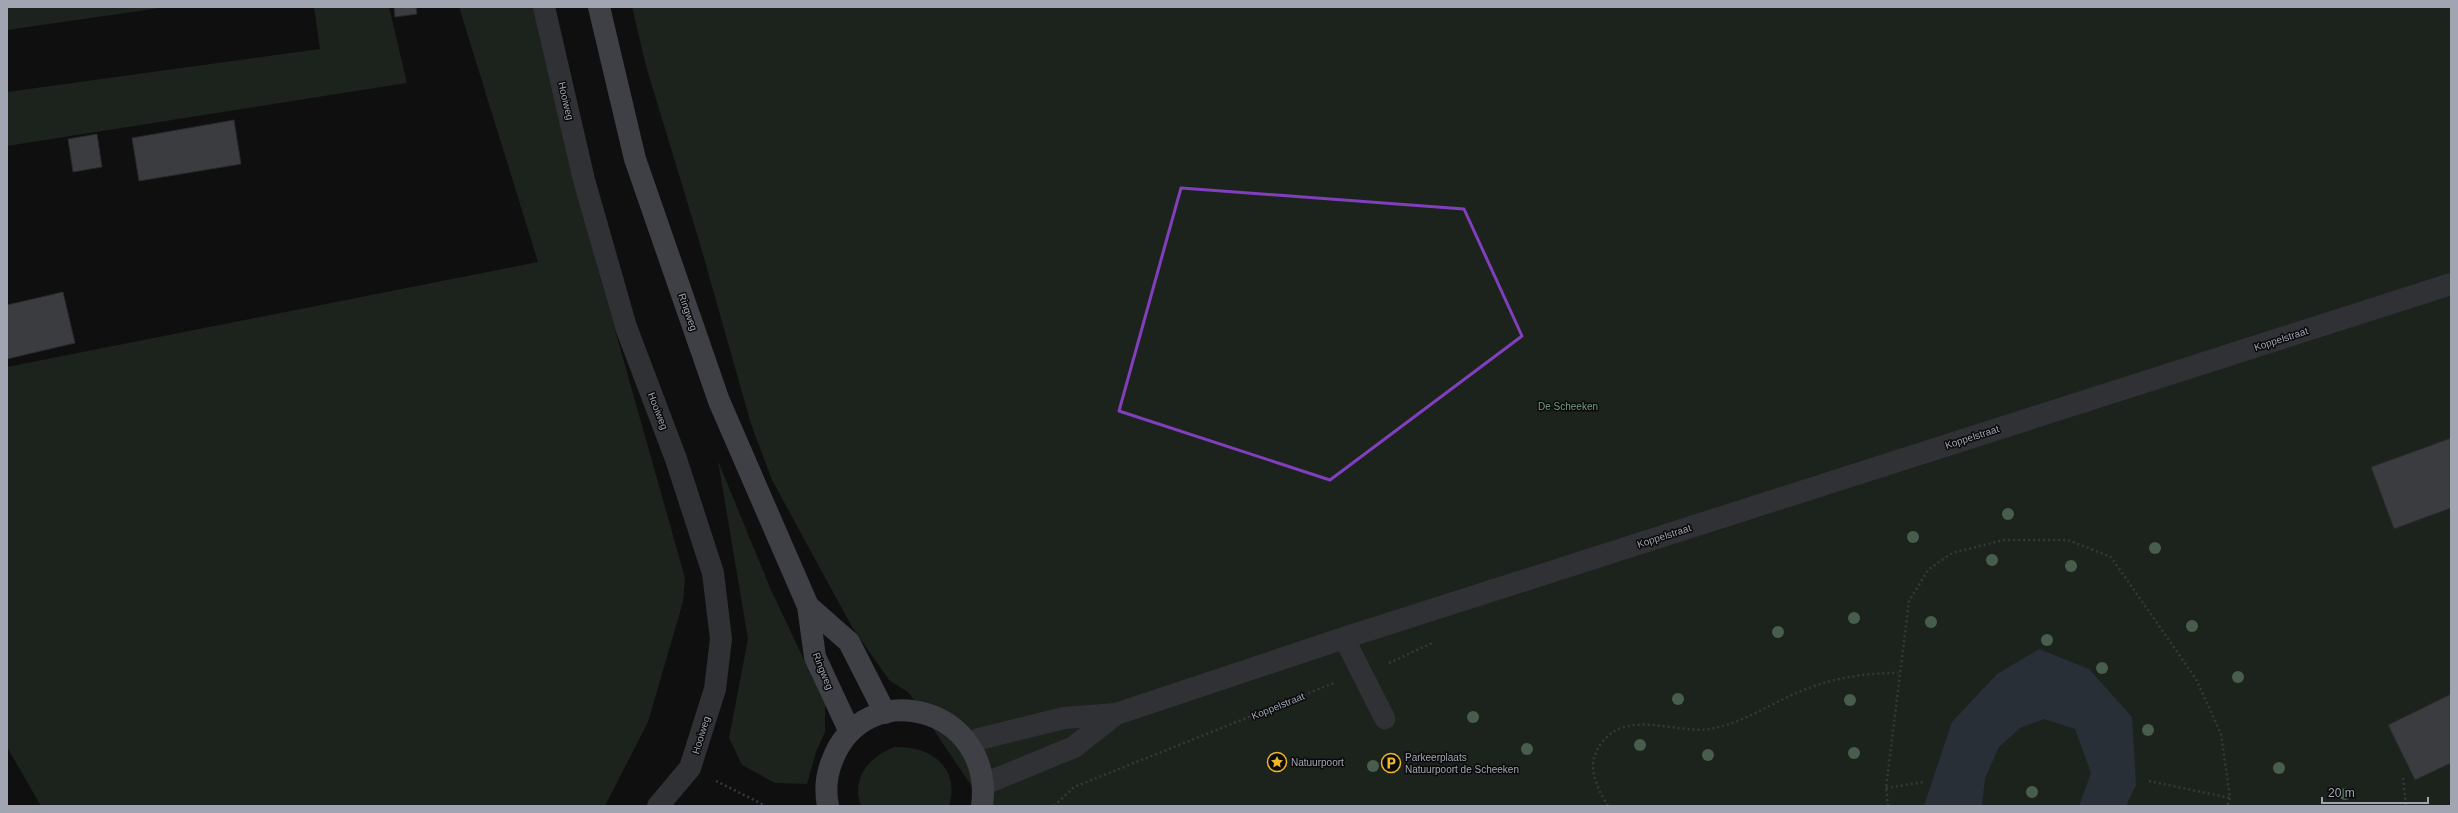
<svg xmlns="http://www.w3.org/2000/svg" width="2458" height="813" viewBox="0 0 2458 813" font-family="Helvetica,sans-serif">
	<rect width="100%" height="100%" fill="#0f0f10"/>
	<path fill="#1c231d" d="M7,7H167L7,30Z
		M314,7H389L407,83L7,146V92L320,49Z
		M459,7H535L597,266L685,578L683,602L648,722L605,806H41L7,747V367L538,262Z
		M632,7H2451V806H985L909,693L889,680L852,627L772,480L751,424L700,244L646,66Z
		M718,461L771,590L825,704V732L816,752L807,784L775,783L742,765L729,738L748,639Z
		M895,747C930,745 961,768 949,806H861C850,778 871,755 895,747Z"/>
	<path fill="#282f36" d="M2039,649L2089,669L2132,717L2136,785L2126,806H2079L2091,773L2075,729L2044,719L2020,728L1999,747L1985,778L1982,806H1924L1952,722L1997,674Z"/>
	<path fill="#3b3c40" stroke="#29292c" d="M394,7H416L417,14L395,17Z
		M234,120L241,164L139,181L132,138Z
		M97,134L102,167L73,172L68,139Z
		M63,292L75,343L7,359V305Z
		M2451,438V508L2394,529L2371,467Z
		M2451,694V763L2415,780L2388,725Z"/>
	<g fill="none" stroke-linecap="round" stroke-linejoin="round">
		<path stroke="#36383c" stroke-width="2.5" stroke-dasharray="2 3" stroke-linecap="butt" d="M1389,663L1432,643
			M2403,778L2406,806
			M716,781L766,806
			M2149,781L2230,798
			M1886,788L1924,782
			M1054,806L1074,787L1334,683
			M1608,806C1595,784 1584,763 1604,740C1630,710 1677,734 1709,729C1746,723 1775,700 1809,688C1838,677 1868,673 1898,673
			M1888,806L1886,788L1909,601L1928,570L1952,553L2004,540H2068L2111,557L2196,679L2221,734L2230,798L2227,806"/>
		<path stroke="#303135" stroke-width="21" d="M1344,638L1385,719"/>
		<path stroke="#303135" stroke-width="22" d="M544,7L584,180L626,327L676,459L713,573L721,639L715,689L690,768L658,806
			M969,744L979,739L1064,718L1116,714L1344,638L2451,284
			M984,784L1074,747L1116,714"/>
		<path stroke="#3e4045" stroke-width="22" d="M599,7L635,159L719,401L808,606L815,657L850,732
			M808,606L849,642L885,713
			M828,806C825,791 826,776 832,761C865,673 995,707 982,806"/>
	</g>
	<g fill="#485d4b">
		<circle cx="2008" cy="514" r="6"/>
		<circle cx="1913" cy="537" r="6"/>
		<circle cx="2155" cy="548" r="6"/>
		<circle cx="1992" cy="560" r="6"/>
		<circle cx="2071" cy="566" r="6"/>
		<circle cx="1854" cy="618" r="6"/>
		<circle cx="1931" cy="622" r="6"/>
		<circle cx="2192" cy="626" r="6"/>
		<circle cx="1778" cy="632" r="6"/>
		<circle cx="2047" cy="640" r="6"/>
		<circle cx="2102" cy="668" r="6"/>
		<circle cx="2238" cy="677" r="6"/>
		<circle cx="1678" cy="699" r="6"/>
		<circle cx="1850" cy="700" r="6"/>
		<circle cx="1473" cy="717" r="6"/>
		<circle cx="2148" cy="730" r="6"/>
		<circle cx="1640" cy="745" r="6"/>
		<circle cx="1527" cy="749" r="6"/>
		<circle cx="1854" cy="753" r="6"/>
		<circle cx="1708" cy="755" r="6"/>
		<circle cx="1373" cy="766" r="6"/>
		<circle cx="2279" cy="768" r="6"/>
		<circle cx="2032" cy="792" r="6"/>
		<circle cx="2345" cy="794" r="6"/>
	</g>
	<path fill="none" stroke="#813ebd" stroke-width="3" stroke-linejoin="round" d="M1181,188L1464,209L1522,336L1330,480L1119,411Z"/>
	<defs>
		<symbol id="sight-ring" viewBox="-11 -11 22 22"><circle r="9.5" fill="#0a0a0b" stroke="#f0b628" stroke-width="1.5"/><path d="M0-6L1.8-2.2L6-1.7L2.9 1.2L3.7 5.4L0 3.3L-3.7 5.4L-2.9 1.2L-6-1.7L-1.8-2.2Z" fill="#f0b628"/></symbol>
		<symbol id="parking-ring" viewBox="-11 -11 22 22"><circle r="9.5" fill="#0a0a0b" stroke="#f0b628" stroke-width="1.5"/><path d="M-3.5-5.5H1a3.5 3.5 0 0 1 0 7H-1V5.5H-3.5ZM-1-3.4V-.6H.8a1.4 1.4 0 0 0 0-2.8Z" fill="#f0b628"/></symbol>
	</defs>
	<g fill-rule="evenodd">
		<use href="#sight-ring" x="1266" y="751" width="22" height="22"/>
		<use href="#parking-ring" x="1380" y="752" width="22" height="22"/>
	</g>
	<g text-anchor="middle" dominant-baseline="central" stroke-width="3" stroke-linejoin="round" paint-order="stroke">
		<g font-size="10" fill="#a0a5b1" stroke="#0a0a0b">
			<text transform="translate(566 101) rotate(77)">Hooiweg</text>
			<text transform="translate(688 312) rotate(71)">Ringweg</text>
			<text transform="translate(2281 339) rotate(-18)">Koppelstraat</text>
			<text transform="translate(658 411) rotate(69)">Hooiweg</text>
			<text transform="translate(1972 437) rotate(-18)">Koppelstraat</text>
			<text transform="translate(1664 536) rotate(-18)">Koppelstraat</text>
			<text transform="translate(823 671) rotate(68)">Ringweg</text>
			<text transform="translate(1278 706) rotate(-22)">Koppelstraat</text>
			<text transform="translate(701 735) rotate(-73)">Hooiweg</text>
		</g>
		<g font-size="10" fill="#779d7b" stroke="#0a0a0b">
			<text x="1568" y="406">De Scheeken</text>
		</g>
		<g font-size="10" fill="#a0a5b1" stroke="#0a0a0b" text-anchor="start">
			<text x="1405" y="757">Parkeerplaats<tspan x="1405" dy="12">Natuurpoort de Scheeken</tspan></text>
			<text x="1291" y="762">Natuurpoort</text>
		</g>
	</g>
	<rect width="2458" height="813" fill="none" stroke="#a0a5b1" stroke-width="16"/>
	<path d="M2322 797v6h106v-6" fill="none" stroke="#a0a5b1" stroke-width="2"/>
	<text x="2328" y="797" font-size="12" fill="#a0a5b1" stroke="#0a0a0b" stroke-width="3" paint-order="stroke">20 m</text>
</svg>
